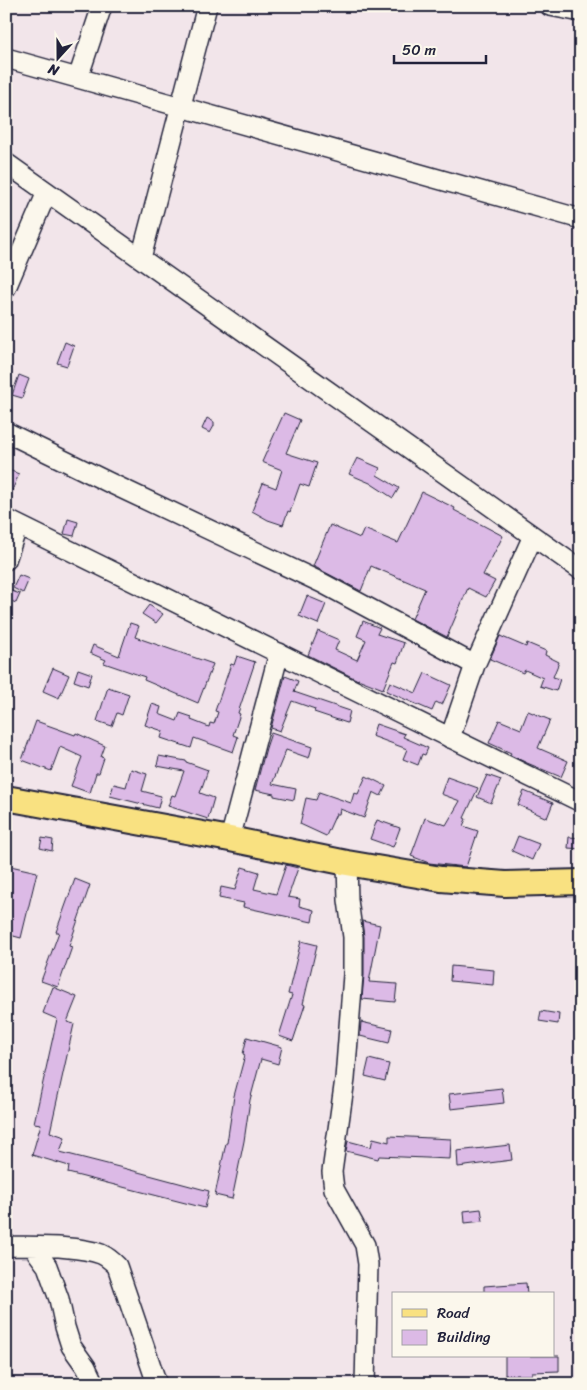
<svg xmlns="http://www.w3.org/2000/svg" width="587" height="1390" viewBox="0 0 587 1390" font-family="Sriracha,sans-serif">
	<rect width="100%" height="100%" fill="#f2e5ea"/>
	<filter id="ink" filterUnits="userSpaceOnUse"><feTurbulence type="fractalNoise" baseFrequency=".02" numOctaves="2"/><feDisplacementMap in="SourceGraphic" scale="10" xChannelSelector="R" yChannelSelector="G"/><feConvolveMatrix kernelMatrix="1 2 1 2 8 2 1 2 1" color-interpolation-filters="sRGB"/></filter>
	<g filter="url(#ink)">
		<path fill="#dcbae6" stroke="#22223b" d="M65,342L74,346L67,366L57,363Z
			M19,375L29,379L22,398L12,395Z
			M284,413L300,420L286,453L317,463L309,487L300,484L290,512L288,511L283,525L268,520L252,511L263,483L276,488L282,470L262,462Z
			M207,418L214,422V426L210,433L202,429Z
			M357,458L380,468L377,475L399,488L393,498L370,483L349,474Z
			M6,469L19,474L6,505Z
			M422,492L455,508L454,510L503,536L483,575L495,581L486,597L468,588L447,637L412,619L425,589L371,566L361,591L313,566L330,525L360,538L364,529L398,543Z
			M68,519L78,522L74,536L64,534Z
			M19,575L29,579L23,593L13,588Z
			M6,589L20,594L16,603L6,599Z
			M307,596L326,604L318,624L299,616Z
			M149,605L163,614L156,623L142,614Z
			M363,621L380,628L377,634L404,643L397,663L394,662L383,689L358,679V680L308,655L318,631L339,640L335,650L357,660L366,640L357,636Z
			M130,623L139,626L135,637L213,664L198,703L144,680L145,677L104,663L106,660L90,653L93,645L119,656Z
			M500,636L526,647L527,643L546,651L545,655L559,662L553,677L560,679L556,691L540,686L543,678L525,670L523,673L490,659Z
			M237,656L255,662L238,713L240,714L233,735L238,737L233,752L194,738L191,748L161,738L163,731L145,725L152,704L161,707L159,714L177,721L180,713L192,717L191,720L209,727L210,723L214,724L218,712L215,711L231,664L234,665Z
			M53,668L69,675L59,698L43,691Z
			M78,669L92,674L88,686L74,681Z
			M425,673L451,685L442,705L436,702L432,711L386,691L390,682L416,693Z
			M285,676L298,681L294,692L350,711L347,723L314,712L315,709L292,701L280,731L271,728Z
			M108,687L129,694L122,715L117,713L112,726L97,721Z
			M528,711L550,720L538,748L568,761L561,777L527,763L510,755L511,753L489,743L499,720L521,729Z
			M36,721L75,735L76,733L105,746L101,757L104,758L99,773H96L90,793L71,786L82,757L60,747L51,771L22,760Z
			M376,724L405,734L403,737L428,748L425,755L422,754L418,765L403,759L407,749L372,736Z
			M271,733L312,747L309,758L286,750L272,784L296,789L294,800L274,796V794L255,790L266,748Z
			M159,756L186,761V762L208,770L200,793L214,798L208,819L168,806L172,795L175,796L184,771L157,766Z
			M131,769L147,774L142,791L161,796L158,808L110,796L114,784L126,787Z
			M487,775L501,780L491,803L477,797Z
			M366,776L386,786L381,796L373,792L364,818L340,809L339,814H336L326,836L300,824L306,798L316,800L319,792L351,803L354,793L358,794Z
			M447,777L478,788L464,818L466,819L463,826L478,831L466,867L429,863L411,856L425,818L446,825L460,801L441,794Z
			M524,791L553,803L547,818L518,805Z
			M377,820L400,828L393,847L370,839Z
			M518,836L539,844L532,860L512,851Z
			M569,837L581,838V849L568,848Z
			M42,838L53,840L52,851L40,848Z
			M6,865L37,872L21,938L6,934Z
			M286,865L298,868L288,897L300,899L299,906L314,910L312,922L243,907L244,903L219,898L221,887L235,890L242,867L259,872L254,889L276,894Z
			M75,879L90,885L69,946L72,947L58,987L41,981L59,932H56Z
			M362,921L380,925L369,982L397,984L395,1002L362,999L364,975V937Z
			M301,941L317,945L303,1004L305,1005L293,1041L279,1036L292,995L288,994Z
			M451,966L494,970L493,985L450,981Z
			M53,987L77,997L67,1022L74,1024L50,1132L65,1137L60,1152L123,1168L209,1191L205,1208L68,1173L69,1166L32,1155L41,1124L34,1123L57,1019L43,1013Z
			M541,1011L559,1014L558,1024L539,1021Z
			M361,1022L392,1029L389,1043L360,1036Z
			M247,1037L282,1047L278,1064L261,1059L250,1100L244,1141L232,1199L215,1195L226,1143H227L234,1096L245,1055L243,1054Z
			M369,1059L389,1064L385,1081L365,1076Z
			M502,1088L504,1103L451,1109L449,1094Z
			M389,1136L451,1139L450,1159L379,1156L378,1159L346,1151L348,1141L371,1147L373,1138L389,1142Z
			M510,1145L512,1160L458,1167L457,1151Z
			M481,1209L483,1221L465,1223L464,1211Z
			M526,1283L527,1294H484V1286Z
			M505,1356H559V1371L532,1372V1375H505Z"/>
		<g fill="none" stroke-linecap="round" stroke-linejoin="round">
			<defs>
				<path id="minor" d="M550,6L581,12
					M6,58L581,219
					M78,78L102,6
					M6,163L581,570
					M141,258L207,6
					M6,288L47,192
					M6,432L108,482L322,583L475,665
					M6,519L581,802
					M6,560L18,525
					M450,738L475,665L533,536
					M230,839L279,653
					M347,863L348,900L353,937V975L345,1079L332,1172L334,1189L365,1245L368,1264L365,1384
					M6,1246C34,1247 77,1245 101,1254C108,1257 113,1262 117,1266L157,1384
					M33,1247L47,1266L59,1299L65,1327L71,1346L86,1367L94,1384"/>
				<path id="major" d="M6,798L230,839L347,863L441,879L505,884L581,882"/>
			</defs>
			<use href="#minor" stroke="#22223b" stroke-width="22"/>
			<use href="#major" stroke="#22223b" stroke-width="28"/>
			<use href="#minor" stroke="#fbf7ec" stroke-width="19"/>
			<use href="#major" stroke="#f9e181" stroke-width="24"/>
		</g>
	</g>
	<rect width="587" height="1390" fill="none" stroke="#fbf7ec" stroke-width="25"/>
	<rect x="12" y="12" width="562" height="1365" fill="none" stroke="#22223b" stroke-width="2" filter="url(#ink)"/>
	<rect x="392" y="1292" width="162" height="65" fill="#fbf7ec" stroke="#a4a2a5"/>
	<rect x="402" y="1309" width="25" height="8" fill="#f9e181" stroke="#a4a2a5"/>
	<text x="437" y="1318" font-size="15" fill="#22223b">Road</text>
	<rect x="402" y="1330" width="25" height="15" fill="#dcbae6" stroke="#a4a2a5"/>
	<text x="437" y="1342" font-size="15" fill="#22223b">Building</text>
	<g transform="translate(58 58) rotate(201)" stroke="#fbf7ec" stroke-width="4" paint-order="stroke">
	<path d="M0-4L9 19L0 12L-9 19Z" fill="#22223b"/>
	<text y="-8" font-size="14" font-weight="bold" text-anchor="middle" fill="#22223b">N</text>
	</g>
	<path d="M394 55v8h92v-8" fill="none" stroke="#22223b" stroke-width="2.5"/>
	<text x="402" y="55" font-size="15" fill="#22223b" stroke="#fbf7ec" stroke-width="4" paint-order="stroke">50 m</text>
</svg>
